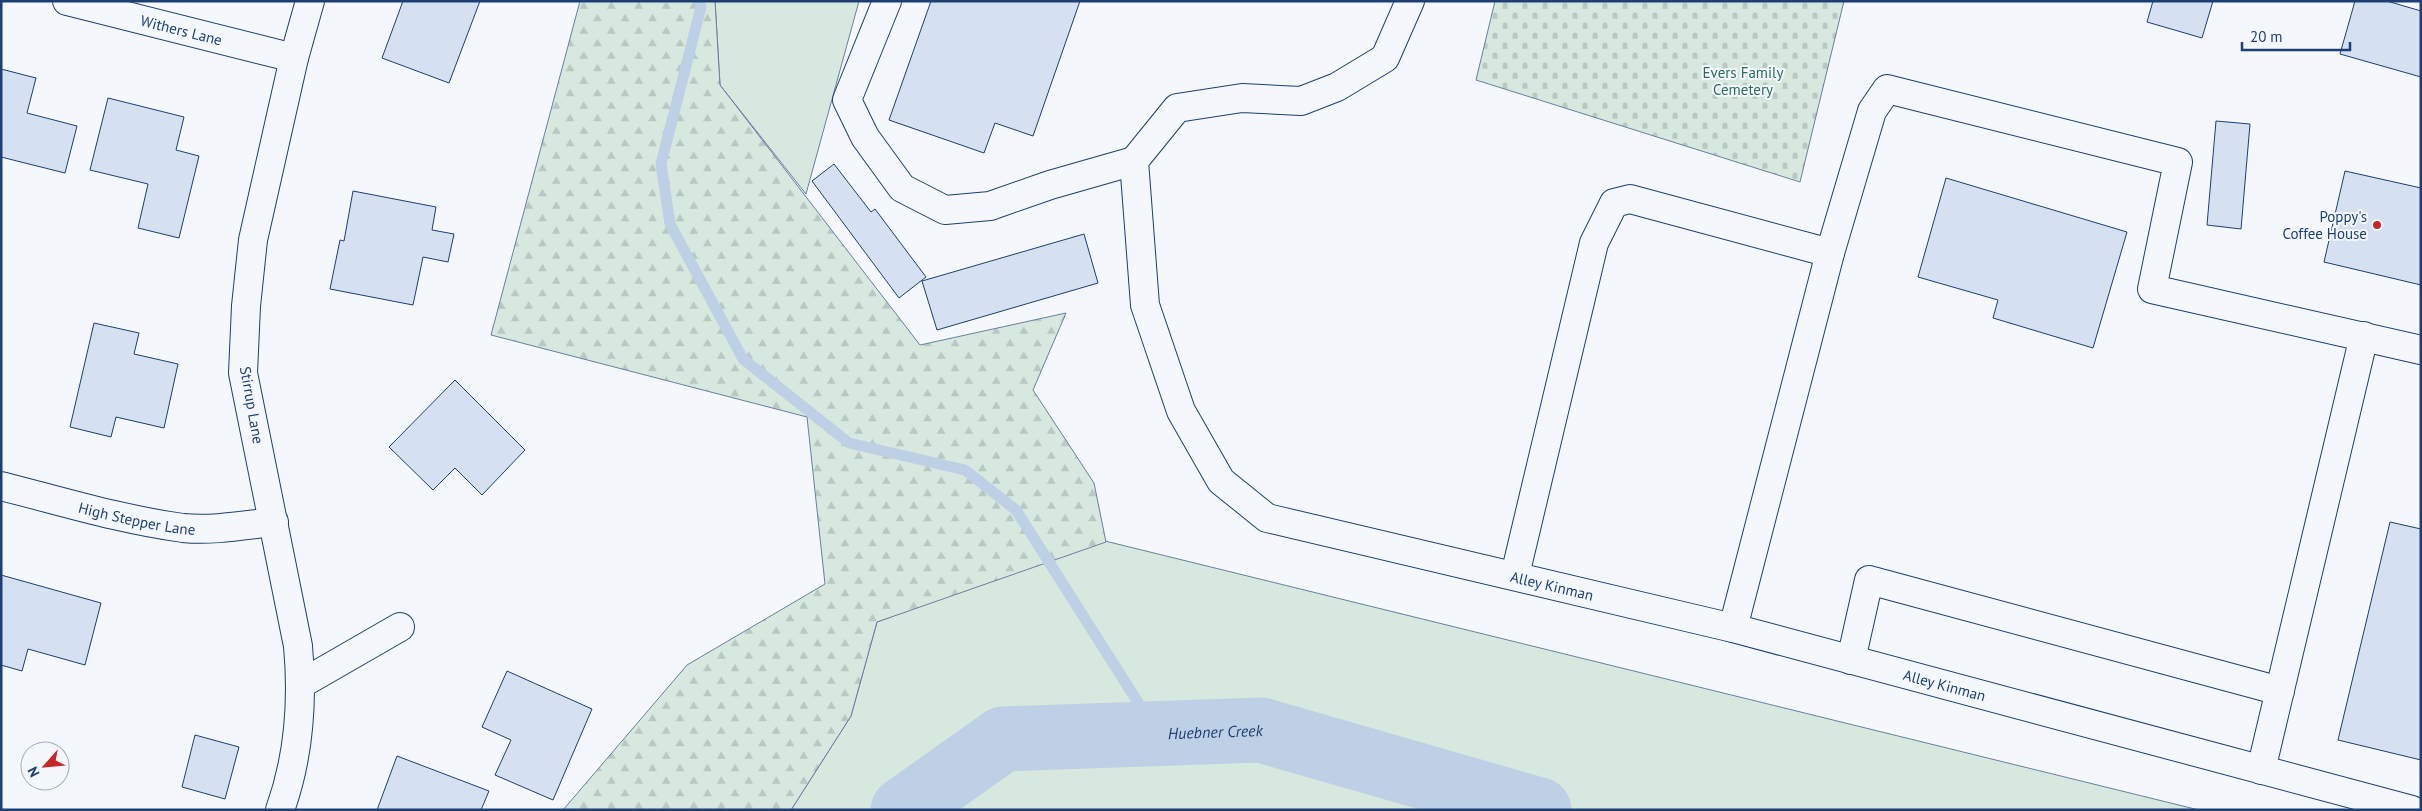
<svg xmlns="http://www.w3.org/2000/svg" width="2422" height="811" viewBox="0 0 2422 811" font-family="'PT Sans',sans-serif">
	<defs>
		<pattern id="forest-firs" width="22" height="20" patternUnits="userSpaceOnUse" patternTransform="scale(1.25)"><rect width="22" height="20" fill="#d7e8df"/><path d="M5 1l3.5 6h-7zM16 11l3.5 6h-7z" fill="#b8c8c3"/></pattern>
		<pattern id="cemetery-stones" width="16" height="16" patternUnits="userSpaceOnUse" patternTransform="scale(1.25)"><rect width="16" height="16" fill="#d7e8df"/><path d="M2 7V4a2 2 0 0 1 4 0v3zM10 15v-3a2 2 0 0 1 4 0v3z" fill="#b8c8c3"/></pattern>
	</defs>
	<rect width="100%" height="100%" fill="#f4f7fb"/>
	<path fill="#d7e8df" stroke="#687fa3" d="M715,1H859L806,194L720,85Z
		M1097,539L2199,810H791L851,716L877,622Z"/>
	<path fill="url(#forest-firs)" stroke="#687fa3" d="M580,1H715L720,85L920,345L1066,313L1033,390L1094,483L1106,542L877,622L851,716L791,810H563L687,665L825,584L807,417L491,335Z"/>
	<path fill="url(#cemetery-stones)" stroke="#687fa3" d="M1495,1H1844L1800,182L1476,80Z"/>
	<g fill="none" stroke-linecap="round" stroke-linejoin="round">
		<path stroke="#bed0e5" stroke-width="11" d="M699,1L701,7L661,164L670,224L743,359L849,443L965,470L1016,510L1158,734"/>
		<path stroke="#bed0e5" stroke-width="65" id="s1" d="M903,810L1003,739L1261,730L1539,810"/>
	</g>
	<path fill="#d5e0f0" stroke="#1d3f73" d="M403,1H480L449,83L382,58Z
		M931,1H1080L1033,136L995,123L984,153L889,120Z
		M2153,1H2213L2202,38L2147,22Z
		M2355,1H2387L2421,11V77L2340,54Z
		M1,69L36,78L27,113L77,126L65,173L1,157Z
		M108,98L184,117L176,150L199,156L179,238L138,228L148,184L90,170Z
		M2216,121L2250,124L2241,229L2207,225Z
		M834,164L871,212L875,209L926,277L899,298L812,181Z
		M2345,171L2421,188V285L2324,262Z
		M1946,178L2127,232L2093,348L1993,318L1998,300L1918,277Z
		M353,191L436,207L432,230L454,234L448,262L423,257L413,305L330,289L340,240L344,241Z
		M1084,234L1098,283L937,330L922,281Z
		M94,323L139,333L134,354L178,364L164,428L116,417L111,437L70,427Z
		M455,380L525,450L482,495L455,468L433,490L389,447Z
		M2390,522L2421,529V760L2338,740Z
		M1,575L101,603L85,665L28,649L22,671L1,665Z
		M507,671L592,709L553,800L495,775L511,740L482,727Z
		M195,735L239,747L225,799L182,787Z
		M397,756L489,791L481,810H377Z"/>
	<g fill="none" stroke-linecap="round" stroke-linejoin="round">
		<defs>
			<g id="minor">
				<path id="s2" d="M67,1L294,58"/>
				<path d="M887,1L847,100L865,137L902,188L945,210L990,206L1050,185L1134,161"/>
				<path id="s3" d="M1410,1L1385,58L1337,87L1301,101L1242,98L1177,108L1134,161L1145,305L1181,411L1221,481L1267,518L1733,628L2412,810"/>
				<path id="s4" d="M1,486C61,501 122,520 183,528C214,531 245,525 274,522"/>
				<path d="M1515,575L1594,243L1614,203L1630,199L1830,253L1872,111L1887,89L2178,162L2152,289L2421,350"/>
				<path d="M1733,628L1830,253"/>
				<path d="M1851,660L1869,580L2280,691"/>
				<path d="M301,684L400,627"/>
				<path d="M2261,770L2364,336"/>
				<path d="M280,810C299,757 303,701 298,646L243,373L246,306L253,240L294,58L310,1"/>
			</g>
		</defs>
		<use href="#minor" stroke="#1d3f73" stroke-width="30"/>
		<use href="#minor" stroke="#f4f7fb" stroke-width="28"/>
	</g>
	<circle fill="#c62828" stroke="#f4f7fb" stroke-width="2" cx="2377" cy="225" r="5"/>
	<g text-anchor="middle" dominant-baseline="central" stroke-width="4" stroke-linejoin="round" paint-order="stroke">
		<g font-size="15" fill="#1d3f73" stroke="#f4f7fb">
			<text stroke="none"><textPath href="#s2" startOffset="118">Withers Lane</textPath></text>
			<text transform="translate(252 405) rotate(80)">Stirrup Lane</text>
			<text stroke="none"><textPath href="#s4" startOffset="140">High Stepper Lane</textPath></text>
			<text stroke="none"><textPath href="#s3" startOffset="1039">Alley Kinman</textPath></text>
			<text stroke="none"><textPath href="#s3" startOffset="1444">Alley Kinman</textPath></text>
		</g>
		<g font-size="15" fill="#2c6c60" stroke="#f4f7fb">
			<text x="1743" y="72">Evers Family<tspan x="1743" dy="17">Cemetery</tspan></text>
		</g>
		<g font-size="15" fill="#1d3f73" stroke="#f4f7fb" text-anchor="end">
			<text x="2367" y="216">Poppy's<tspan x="2367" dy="17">Coffee House</tspan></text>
		</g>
		<g font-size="16" font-style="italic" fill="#1d3f73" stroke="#f4f7fb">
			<text stroke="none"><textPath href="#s1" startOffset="335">Huebner Creek</textPath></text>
		</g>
	</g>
	<rect width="2422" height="811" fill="none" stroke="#1d3f73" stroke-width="5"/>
	<g transform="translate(45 766) rotate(243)"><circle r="24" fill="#f4f7fb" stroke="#9eadc5"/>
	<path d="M0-4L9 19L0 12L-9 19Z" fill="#c62828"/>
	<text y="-8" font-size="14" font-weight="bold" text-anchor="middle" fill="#1d3f73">N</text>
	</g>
	<path d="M2242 42v8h108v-8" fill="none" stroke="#1d3f73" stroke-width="2.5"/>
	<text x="2250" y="42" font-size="15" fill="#1d3f73" stroke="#f4f7fb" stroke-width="4" paint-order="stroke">20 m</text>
</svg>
